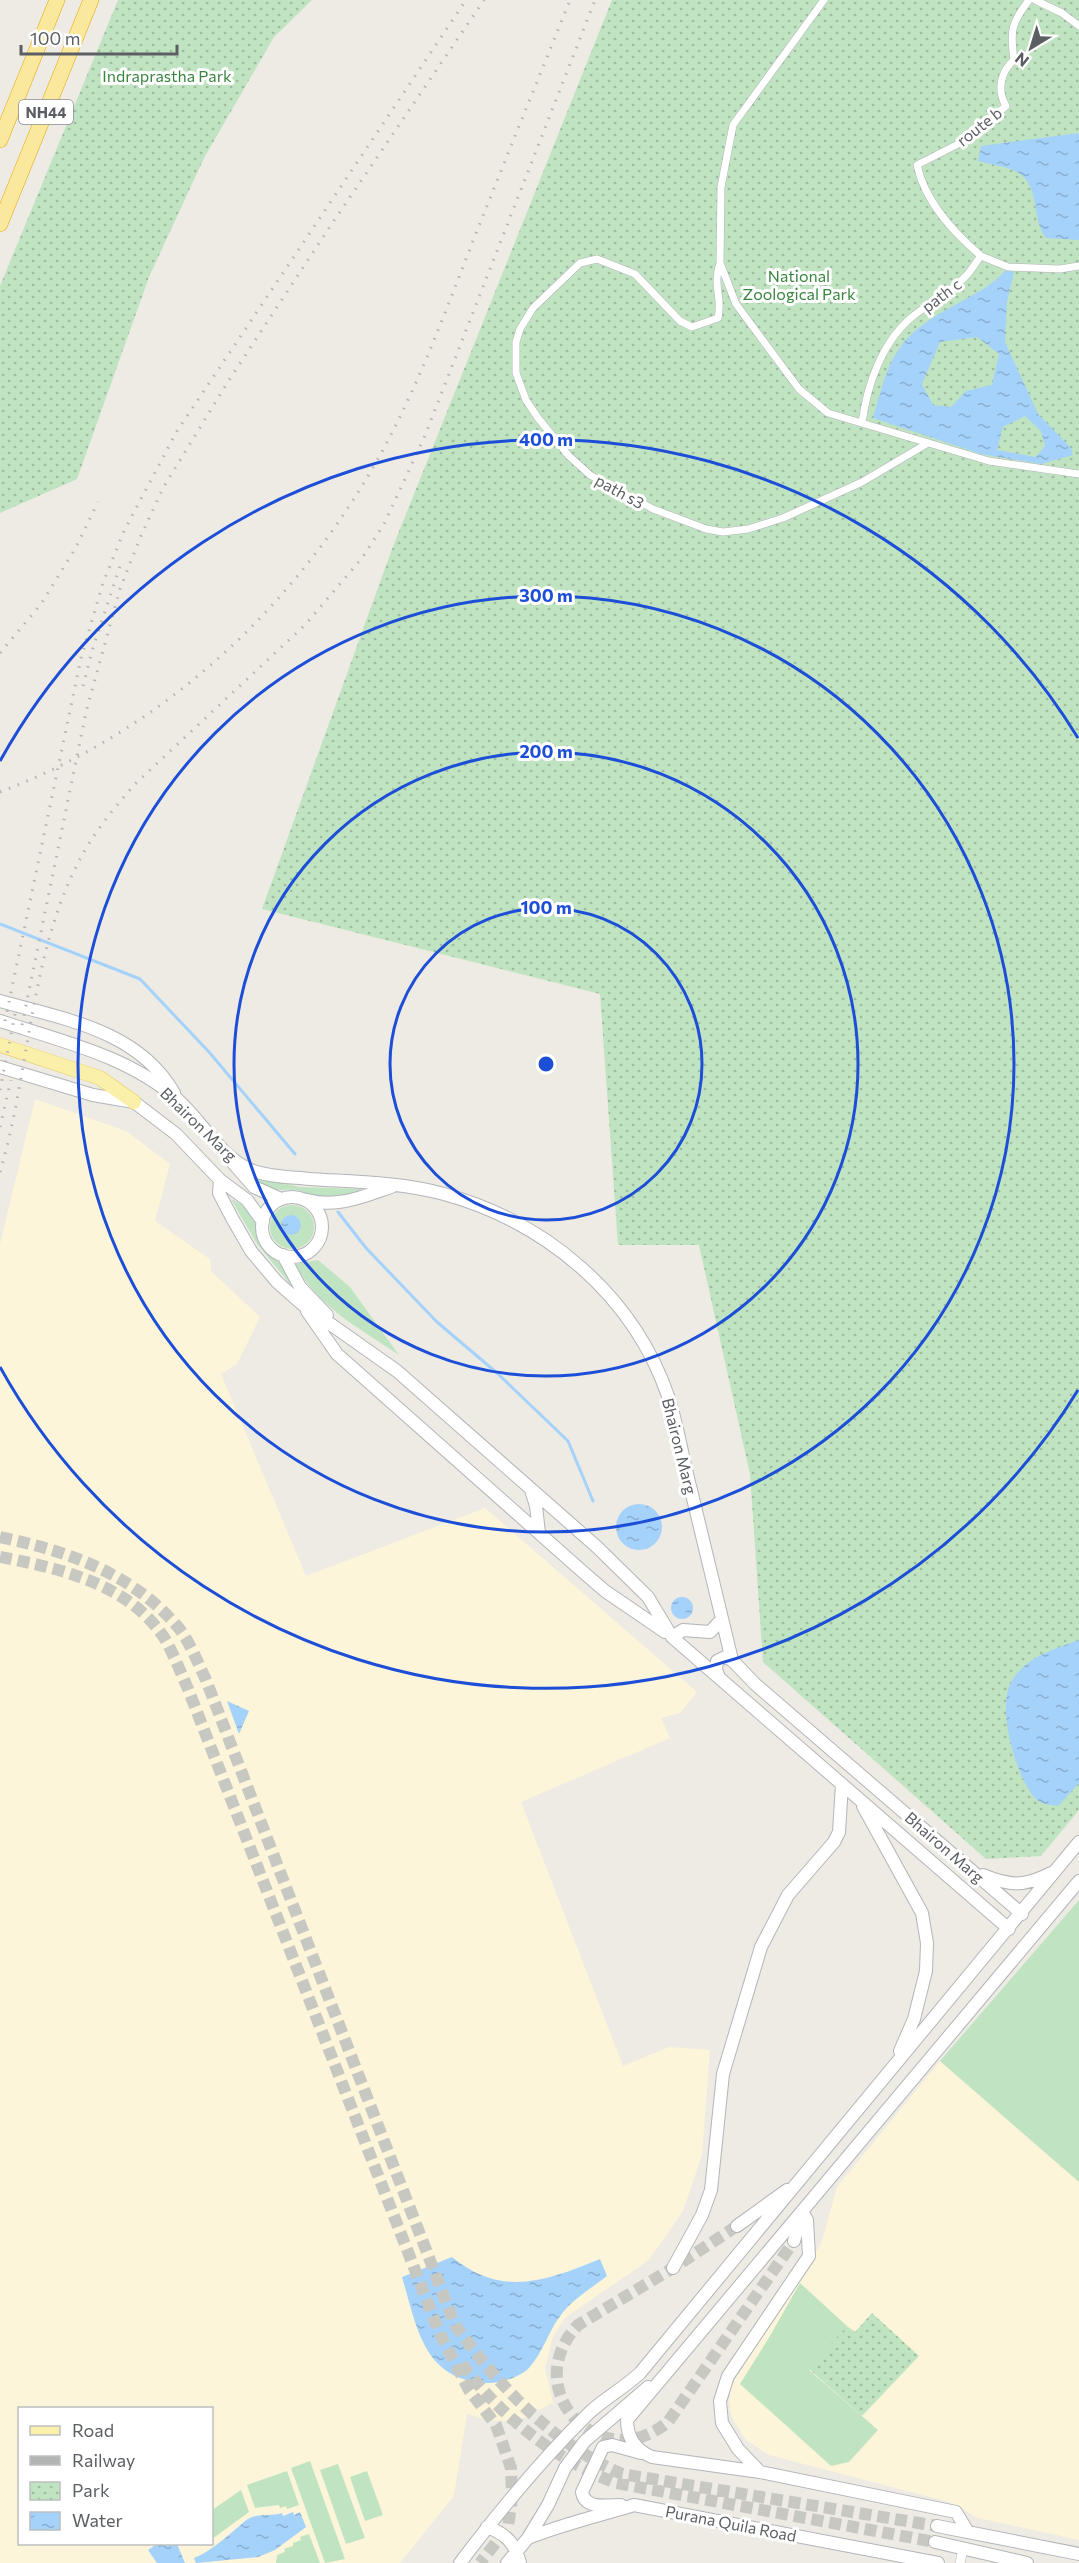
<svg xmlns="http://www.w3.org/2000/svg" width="1079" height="2563" viewBox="0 0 1079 2563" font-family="Commissioner,sans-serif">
	<defs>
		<pattern id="park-dots" width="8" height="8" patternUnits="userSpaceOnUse" patternTransform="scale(1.5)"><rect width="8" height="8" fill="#c0e4c1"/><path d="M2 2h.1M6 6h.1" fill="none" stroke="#9fbca0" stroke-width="1.8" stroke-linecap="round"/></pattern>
		<pattern id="water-ripples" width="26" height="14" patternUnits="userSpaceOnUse" patternTransform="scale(1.5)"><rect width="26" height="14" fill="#a5d2fb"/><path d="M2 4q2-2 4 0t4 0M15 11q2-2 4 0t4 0" fill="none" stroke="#89aecf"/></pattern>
	</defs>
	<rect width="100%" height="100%" fill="#edebe3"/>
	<path fill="#fcf5d9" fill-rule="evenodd" d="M35,1099L126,1131L170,1164L155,1221L210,1259L211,1271L260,1317L237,1364L221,1374L306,1576L485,1508L697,1692L680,1713L661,1718L670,1738L521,1802L623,2066L669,2047L710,2050L702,2155L683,2211L649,2260L566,2317L553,2336L545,2368L553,2402L527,2417L507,2421L487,2420L467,2414L454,2496L400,2563H0V1244ZM20,2408H212V2544H20Z
		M940,2061L1079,2182V2540L978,2518L949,2502L769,2455L746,2440L732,2418L729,2402L731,2386L821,2244L837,2187Z"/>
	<path fill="#c0e4c1" d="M250,1174L300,1187L362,1189C346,1197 328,1200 311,1195C307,1194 301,1190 297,1190C275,1189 268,1194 250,1174Z
		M231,1199C245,1205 254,1215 258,1230C259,1235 258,1240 260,1244C269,1260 288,1261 290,1284L257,1244Z
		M270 1227a22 22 0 1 1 44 0a22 22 0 1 1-44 0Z
		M318,1260L350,1287L399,1355C362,1330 315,1305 295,1264Z
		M1079,1900V2182L940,2061Z
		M800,2283L847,2326L809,2370L878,2430L849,2462L831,2466L740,2384L770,2336Z
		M310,2461L345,2559L325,2563L291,2468Z
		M338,2464L365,2538L346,2544L320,2470Z
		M287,2471L299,2505L287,2509L286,2506L280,2508L279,2505L255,2508L247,2485Z
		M367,2471L383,2515L365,2521L350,2477Z
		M241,2490L249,2512L212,2539V2510Z
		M309,2534L320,2563H276L277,2555L285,2552L284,2549L293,2546V2543L301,2540L300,2537Z"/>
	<path fill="url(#park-dots)" d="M118,0H312L274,37L204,158L149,277L77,479L0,513V286Z
		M612,0H1079V1810L1041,1856L986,1859L763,1662L750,1474L699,1245H618L600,994L262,909L392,549Z
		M872,2313L919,2356L862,2416L809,2369L847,2326L855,2332Z"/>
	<path fill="url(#water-ripples)" fill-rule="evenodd" d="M1079,133V240L1046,238C1031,220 1041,182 1015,171C1004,166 990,164 978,161L981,146Z
		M1006,270L1014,272L1007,302L1005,342L1038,414L1071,448L1073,455L1041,464L981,454L873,418C890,358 895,337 953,306C972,295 991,287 1006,270ZM977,337L999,354L992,385L966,391L951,407L933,405L922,384L940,342ZM1025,416L1041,431L1045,446L1036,457L997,450L1003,427Z
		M281 1225a10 10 0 1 1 20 0a10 10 0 1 1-20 0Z
		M616 1527a23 23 0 1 1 46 0a23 23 0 1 1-46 0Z
		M671 1608a11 11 0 1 1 22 0a11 11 0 1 1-22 0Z
		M1079,1640V1783L1058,1806C1049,1805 1039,1804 1033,1796C1015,1772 995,1705 1013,1679C1028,1656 1055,1649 1079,1640Z
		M227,1701L249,1711L239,1734Z
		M452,2257C502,2298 546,2281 600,2259L607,2276C593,2287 576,2297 564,2311C549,2328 544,2352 528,2369C518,2378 498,2384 485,2383C423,2379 417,2327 402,2277Z
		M293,2512L294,2515L300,2512L306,2527L275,2550L258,2557L196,2563L194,2558C212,2551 232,2532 245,2521C256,2512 270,2517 282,2513L283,2516Z
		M157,2544H177L185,2563H157L148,2550Z"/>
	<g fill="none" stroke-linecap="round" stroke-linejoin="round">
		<path stroke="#a5d2fb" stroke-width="3" d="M0,924L140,979L209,1052L295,1154
			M338,1212L366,1248L437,1322L497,1373L568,1441L593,1501"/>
		<path stroke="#c8c8c3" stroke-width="12" stroke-dasharray="12 6" stroke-linecap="butt" d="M0,1537C67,1551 132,1573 178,1627C190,1642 198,1663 206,1680L455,2325C498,2385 553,2444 622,2474L937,2526
			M0,1557C59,1568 130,1584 165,1639C174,1655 181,1673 188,1689L440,2334L469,2390L496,2425L511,2468L512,2498L508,2527L480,2563
			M737,2226L673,2268L578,2325C517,2389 600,2478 668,2422L794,2241
			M462,2364C500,2416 556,2460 616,2483L935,2542"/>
		<defs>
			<path id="pedestrian" d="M824,0L733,125L721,187L720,263L736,304L799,389L828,413L989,461L1079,474
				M1035,0L1062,13L1079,26
				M981,256C953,232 925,202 917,165L966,140L1006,106C997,91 1000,72 1014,60C1010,31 1011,23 1029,0
				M720,263C712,287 723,296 718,318L692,327L680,321L635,274L597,259L580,263L533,308L520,329L516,342V373L526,400L538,418L569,456L590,475L653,509L706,529L723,532L748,529L783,518L862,482L928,443
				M862,423C867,385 882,342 912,317C929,303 949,293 964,278C971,272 975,263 981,256L1008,267L1060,269L1079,266"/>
			<path id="minor" d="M960,2563L963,2549"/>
			<path id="secondary" d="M0,1001C63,1019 138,1030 174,1093
				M0,1021C61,1041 128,1056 177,1099C202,1121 219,1156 251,1170C269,1177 291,1177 310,1179C354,1182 401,1182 444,1194C546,1222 633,1295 668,1396C678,1426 682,1456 690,1486C704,1544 718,1602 732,1660L755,1684L1022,1914
				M0,1067L93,1095L134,1102L176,1134L220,1180L247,1200L263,1222
				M233,1163L254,1187L281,1199
				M220,1180L219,1193L232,1218L251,1251L277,1282L302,1304L397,1371L597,1547L648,1597L672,1637L1009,1929
				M262 1227a30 30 0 1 1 60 0a30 30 0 1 1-60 0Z
				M307,1200C338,1208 362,1197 391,1187
				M283,1255L300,1287L327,1315
				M307,1311L337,1354L583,1572L605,1591L665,1632
				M531,1490L536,1506L539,1533
				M672,1637L683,1630L710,1632L722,1619
				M719,1677L716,1670L717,1661L725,1657L732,1660
				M863,1806L922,1913L927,1943L926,1971L914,2019L900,2051
				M983,1875C1010,1886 1024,1887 1051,1873
				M802,2212L807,2220L809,2256L728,2376L720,2401L722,2423L738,2449L760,2472L956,2512L968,2532
				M737,2226L787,2190
				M794,2241L801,2216
				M673,2268L702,2215L711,2190L723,2074L761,1947L788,1895L834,1842L839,1832L842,1784
				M760,2472L652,2457C635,2450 627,2438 627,2420L1079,1881
				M621,2505C607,2505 585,2510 582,2492L603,2447L612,2445L641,2453
				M937,2526L1079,2554
				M487,2527C506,2534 515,2543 520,2563
				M528,2538C563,2524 598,2516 634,2505L938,2563
				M935,2542L1027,2563
				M460,2563C500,2510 542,2459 589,2413C605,2398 624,2388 640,2373L1079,1842
				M507,2563L528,2538L548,2505L565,2468L585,2441L648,2387"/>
			<path id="primary" d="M0,1045L100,1078L134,1102"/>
			<path id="trunk" d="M0,140L57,0
				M0,224L91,0"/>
		</defs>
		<use href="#pedestrian" stroke="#b3b5b9" stroke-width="8"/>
		<use href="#minor" stroke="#b3b5b9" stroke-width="10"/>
		<use href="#secondary" stroke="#b2b5ba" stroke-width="14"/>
		<use href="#primary" stroke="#eac85e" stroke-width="15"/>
		<use href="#trunk" stroke="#e5a80b" stroke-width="16"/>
		<use href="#pedestrian" stroke="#fff" stroke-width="7"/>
		<use href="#minor" stroke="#fff" stroke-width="9"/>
		<use href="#secondary" stroke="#fff" stroke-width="12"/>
		<use href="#primary" stroke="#fbf0aa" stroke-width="14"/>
		<use href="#trunk" stroke="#fae89c" stroke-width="15"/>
		<path stroke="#b3b4b4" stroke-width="3" stroke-dasharray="1.5 8" stroke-linecap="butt" d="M0,653L41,604L75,549L98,502
			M83,686L92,651L120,566
			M0,792C166,729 301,602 385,446C420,381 446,310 473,241C505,160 538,80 570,0
			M5,1021L81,658L103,583L124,531L177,431L466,0
			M22,1025L86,712L120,589L140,538L163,488L229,380L331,225L484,0
			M0,1090L16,1009
			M0,1127L11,1080
			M0,1172C31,1068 30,945 85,850C99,826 117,805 135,784L305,625L362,558L384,524L424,438L595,0"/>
	</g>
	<g fill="none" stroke="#1d4ed8" stroke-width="3">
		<circle cx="546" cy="1064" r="156"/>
		<circle cx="546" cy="1064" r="312"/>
		<circle cx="546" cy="1064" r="468"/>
		<path d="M1078 1390A624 624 0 0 1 0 1367M0 761A624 624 0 0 1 1078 738"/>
	</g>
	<g text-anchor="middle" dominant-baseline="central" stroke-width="6" stroke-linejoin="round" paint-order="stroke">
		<rect fill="#fff" stroke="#8c8e92" stroke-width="1.5" x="19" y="100" width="54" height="24" rx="4.5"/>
		<g font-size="15" font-weight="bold" fill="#5b5e63">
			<text x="46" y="112">NH44</text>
		</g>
		<g font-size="16" fill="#39843f" stroke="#fff">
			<text x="167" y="75">Indraprastha Park</text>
			<text x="799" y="275">National<tspan x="799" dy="18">Zoological Park</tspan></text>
		</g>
		<g font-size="16" fill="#5b5e63" stroke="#fff">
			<text transform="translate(979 126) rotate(-38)">route b</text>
			<text transform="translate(941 295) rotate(-37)">path c</text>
			<text transform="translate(620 491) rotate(29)">path s3</text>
			<text transform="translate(199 1124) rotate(44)">Bhairon Marg</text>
			<text transform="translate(680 1446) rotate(76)">Bhairon Marg</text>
			<text transform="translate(945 1847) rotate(41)">Bhairon Marg</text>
			<text transform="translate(731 2523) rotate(11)">Purana Quila Road</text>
		</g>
	</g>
	<circle cx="546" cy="1064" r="9" fill="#1d4ed8" stroke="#fff" stroke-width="3"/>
	<g font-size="18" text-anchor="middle" font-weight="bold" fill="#1d4ed8" stroke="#fff" stroke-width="6" stroke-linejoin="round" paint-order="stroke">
		<text x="546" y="446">400 m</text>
		<text x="546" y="602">300 m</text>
		<text x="546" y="758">200 m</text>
		<text x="546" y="914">100 m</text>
	</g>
	<rect x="18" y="2407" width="195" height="138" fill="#ffffff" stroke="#bdbfc1" stroke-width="1.5"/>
	<rect x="30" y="2426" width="30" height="9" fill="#fbf0aa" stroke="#bdbfc1" stroke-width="1.5"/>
	<text x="72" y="2437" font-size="18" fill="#5b5e63">Road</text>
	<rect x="30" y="2456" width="30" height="9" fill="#b3b4b4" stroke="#bdbfc1" stroke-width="1.5"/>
	<text x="72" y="2467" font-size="18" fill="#5b5e63">Railway</text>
	<rect x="30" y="2482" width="30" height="18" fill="url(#park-dots)" stroke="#bdbfc1" stroke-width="1.5"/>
	<text x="72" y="2497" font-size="18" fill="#5b5e63">Park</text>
	<rect x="30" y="2512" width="30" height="18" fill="url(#water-ripples)" stroke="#bdbfc1" stroke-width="1.5"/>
	<text x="72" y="2527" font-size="18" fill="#5b5e63">Water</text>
	<g transform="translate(1031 48) rotate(218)" stroke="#ffffff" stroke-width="4.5" paint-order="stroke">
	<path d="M0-4.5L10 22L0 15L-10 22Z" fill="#5b5e63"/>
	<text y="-9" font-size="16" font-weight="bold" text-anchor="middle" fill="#5b5e63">N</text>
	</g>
	<path d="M21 45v9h156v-9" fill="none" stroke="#5b5e63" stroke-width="3"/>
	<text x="30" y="45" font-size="18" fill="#5b5e63" stroke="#ffffff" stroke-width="4.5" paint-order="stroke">100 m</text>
</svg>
